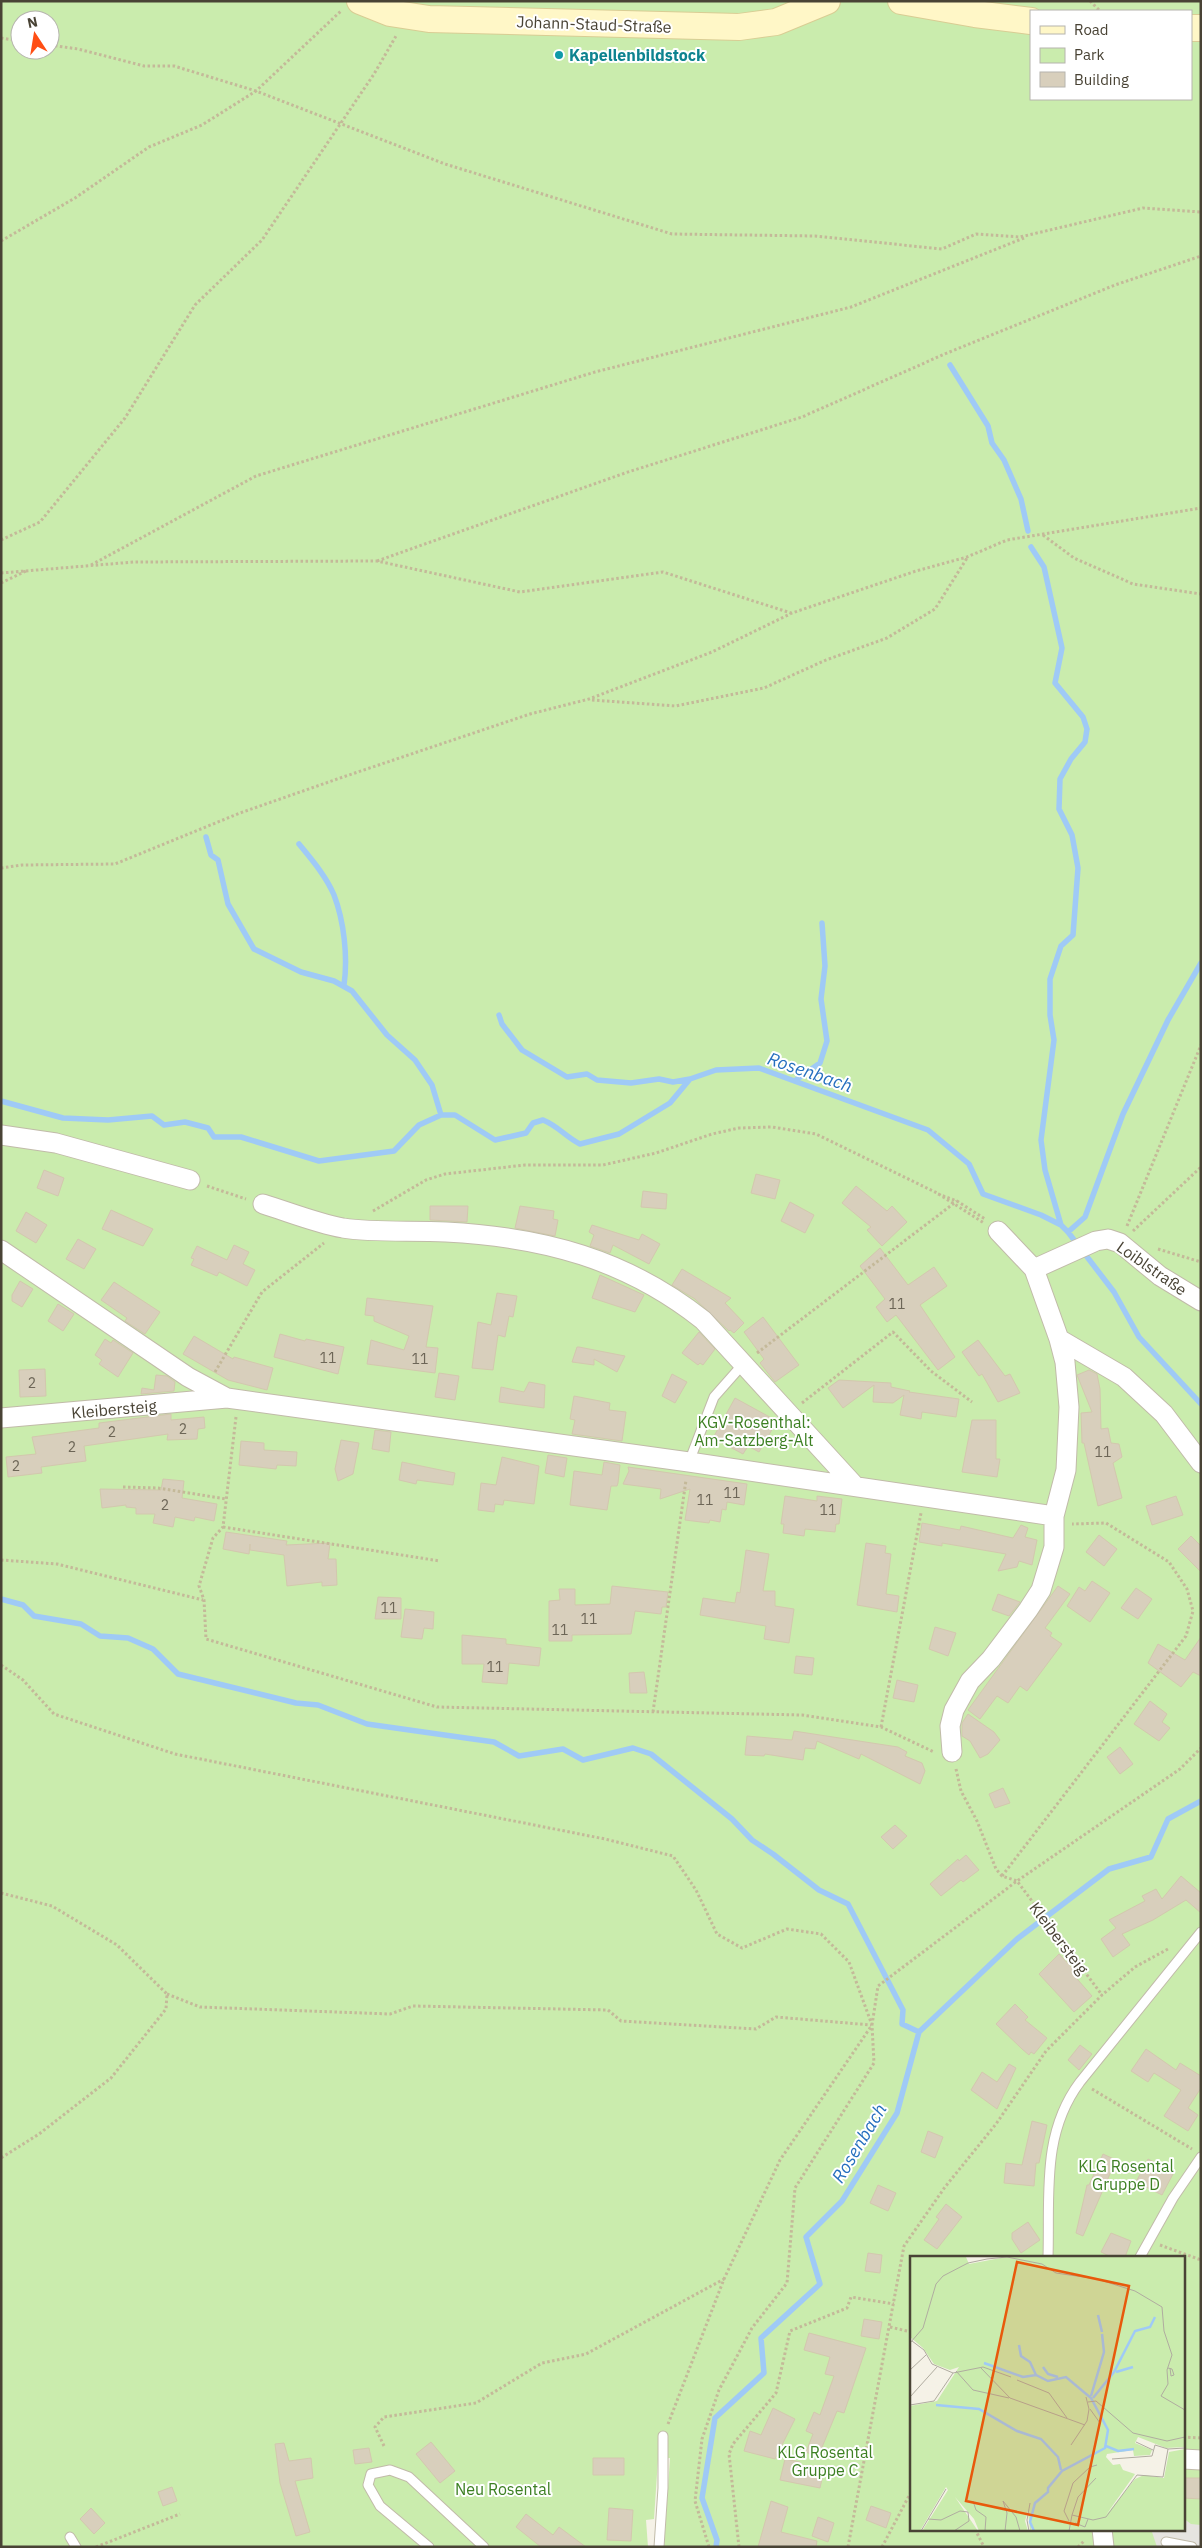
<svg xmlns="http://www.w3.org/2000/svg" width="1202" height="2548" viewBox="0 0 1202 2548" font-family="'IBM Plex Sans',sans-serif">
	<rect width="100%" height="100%" fill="#f5f2e7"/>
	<path fill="#caecad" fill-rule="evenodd" d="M1,1H1201V2547H664L670,2458L658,2459L654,2519L646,2520L648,2547H1ZM1031,11H1191V99H1031ZM20,20H50V50H20ZM911,2257H1183V2529H911Z"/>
	<path fill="#e6e4e0" d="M1183,2518L1191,2524L1201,2525V2547H1157L1151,2529H1183Z"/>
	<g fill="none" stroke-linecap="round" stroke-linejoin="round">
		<path stroke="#9fcaf6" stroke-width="5.5" d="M950,365L988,426L992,443L1004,460L1021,499L1028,531
			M1031,547L1044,567L1062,648L1055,683L1083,717L1087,729L1085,742L1071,759L1060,779L1059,809L1072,835L1078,868L1073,935L1061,946L1050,979V1015L1054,1040L1041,1140L1045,1170L1061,1225
			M206,837L211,855L218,860L228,904L254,949L301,972L334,981L352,991L387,1035L415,1060L432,1085L441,1115
			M299,844C312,860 326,876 334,895C344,921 348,957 344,985
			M499,1015L502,1024L522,1050L567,1077L587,1074L597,1080L631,1083L659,1079L673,1082L690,1079
			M796,1080L820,1063L827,1041L821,999L825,966L822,923
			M1,1101L63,1118L108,1120L152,1116L164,1125L185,1122L208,1128L214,1137H241L319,1161L394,1151L419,1125L441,1115H455L495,1140L526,1133L533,1123L543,1120C558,1126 566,1137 580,1144L619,1134L670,1103L690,1079L716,1070L759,1068L928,1130L969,1164L983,1194L1041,1215L1061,1225L1068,1232L1114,1292L1139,1337L1201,1404
			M1068,1232L1085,1217L1123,1114L1168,1020L1201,963
			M1,1599L23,1605L34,1616L81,1624L100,1636L128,1638L153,1649L178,1674L296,1703L318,1705L367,1724L494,1742L519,1756L563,1749L583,1760L633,1748L651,1754L732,1819L752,1840L773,1854L819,1890L848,1904L903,2010L902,2024L919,2032
			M716,2547L717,2540L702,2498L715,2418L764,2373L761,2338L820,2284L806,2237L842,2201L897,2113L919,2032L1017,1939L1109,1869L1151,1857L1168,1819L1201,1801"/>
	</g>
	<path fill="#d8cfbc" stroke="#d3c8ae" d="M44,1170L64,1178L58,1196L37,1188Z
		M756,1174L780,1180L775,1199L751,1193Z
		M856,1186L887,1211L892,1206L907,1222L882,1246L867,1230L871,1227L842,1203Z
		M643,1191L667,1194L666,1209L641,1207Z
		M790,1202L814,1215L805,1233L781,1221Z
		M430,1206H468L467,1222L430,1220Z
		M520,1206L554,1211L553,1219L558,1220L555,1236L515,1228Z
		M111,1210L153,1229L143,1246L102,1229Z
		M26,1212L47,1225L36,1243L16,1231Z
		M592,1225L639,1240L642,1234L660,1244L649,1264L613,1245L610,1253L590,1246L594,1235L589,1232Z
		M78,1239L96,1249L84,1269L66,1259Z
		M234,1245L249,1252L243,1264L255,1270L247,1286L219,1272L217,1276L191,1265L194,1259L191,1258L197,1246L227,1260Z
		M880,1248L908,1285L934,1267L947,1286L920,1305L955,1357L938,1370L896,1315L887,1322L876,1307L885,1299L860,1266Z
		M682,1269L731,1298L725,1303L744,1323L734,1333L730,1330L729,1331L695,1299L672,1285Z
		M600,1275L644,1295L635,1312L592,1298Z
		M20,1281L33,1289L22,1307L12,1301V1295Z
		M114,1282L160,1312L145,1334L125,1321L127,1318L101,1300Z
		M497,1293L517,1296L513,1317L509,1316L505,1337L498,1335L493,1370L472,1368L478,1322L491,1325Z
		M367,1298L433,1306L426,1347L438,1348L435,1373L367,1364L371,1340L404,1350L409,1336L374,1321V1316L365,1315Z
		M58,1304L74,1314L63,1331L48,1321Z
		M763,1317L799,1365L775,1382L760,1363L764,1359L744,1332Z
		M699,1332L715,1349L703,1365L700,1363L698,1365L682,1353Z
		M280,1334L305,1341L306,1339L344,1347L338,1374L274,1357Z
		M194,1336L233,1359L234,1357L273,1368L267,1390L228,1380L183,1354Z
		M105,1339L111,1343L113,1340L133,1353L118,1377L99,1364L102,1360L95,1355Z
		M978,1340L1005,1376L1010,1374L1020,1393L998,1402L982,1374L979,1376L962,1352Z
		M577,1347H579L625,1356L617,1372L594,1359V1365L572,1362Z
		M45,1369L46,1396L20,1397L19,1370Z
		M1089,1370L1097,1374L1100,1389L1101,1429L1108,1428L1111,1443L1119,1444L1122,1457L1113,1463L1122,1498L1098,1506L1084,1443H1082L1081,1413L1092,1412L1077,1375Z
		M439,1373L459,1376L455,1400L435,1397Z
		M672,1374L687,1382L675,1403L662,1396Z
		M156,1375L167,1376L175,1382L174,1391L141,1394L142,1388L154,1390Z
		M839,1380L891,1383V1387L910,1391L909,1392L959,1399L956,1417L922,1412L921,1419L900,1415L904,1395L893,1403L873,1402L874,1385L843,1408L828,1388Z
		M529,1382L545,1385L544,1408L499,1402L501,1387L524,1392Z
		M574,1396L610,1403L609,1410L626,1412L622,1441L572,1434L575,1420L570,1419Z
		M735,1398L777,1421L759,1452L748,1446L743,1454L713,1438Z
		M171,1414V1420L204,1417L205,1428L198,1429L197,1439L167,1440L168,1434L84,1446L86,1461L41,1467L42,1473L8,1477L6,1457L36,1454L32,1437L99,1428V1423Z
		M972,1420H996V1459H1000L997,1477L962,1472Z
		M375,1430L391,1432L389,1452L372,1449Z
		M341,1440L359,1443L353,1474L338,1481L335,1469Z
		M241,1441L264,1443V1450L297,1452L296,1466L277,1465L276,1469L239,1465Z
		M548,1455L567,1458L564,1477L545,1473Z
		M502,1457L539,1466L534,1504L504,1500L503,1505L495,1504L494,1512L478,1510L481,1483L496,1485Z
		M402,1462L455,1473L453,1485L417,1480L416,1484L399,1480Z
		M604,1462L620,1465L618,1483L617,1486H611L607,1510L570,1505L574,1471L602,1475Z
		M628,1467L747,1484L744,1505L727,1502L726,1510L722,1509L720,1522L710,1520L709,1523L685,1520L690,1489L660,1499L661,1489L623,1484L629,1471Z
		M163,1479L184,1481L182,1498L217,1504L214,1521L195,1517L194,1521L175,1517L173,1527L153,1523L155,1514H136V1508L126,1507V1505L102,1508L100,1489L161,1490Z
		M785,1496L817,1501V1496L842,1499L839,1524H836L835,1532L805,1529L804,1536L783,1533L784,1524H781Z
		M1176,1496L1183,1515L1152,1525L1146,1506Z
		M922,1523L960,1530L961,1526L1013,1538L1021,1525L1028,1528L1025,1537L1037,1540L1032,1565L1019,1561L1017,1567L998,1571L1006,1554L942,1543V1546L919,1542Z
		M226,1532L287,1541L286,1545L330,1543L328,1559H336L337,1585L322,1586V1582L287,1586L284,1555L250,1550V1544L249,1554L223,1549Z
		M1099,1535L1117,1549L1104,1566L1086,1552Z
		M1191,1536L1201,1546V1572L1178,1549Z
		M866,1543L886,1546L885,1553L891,1554L886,1594L899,1596L897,1612L857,1605Z
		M746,1550L769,1554L763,1591H775V1606L794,1609L789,1643L764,1639L766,1626L700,1615L703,1598L735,1603L737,1592L740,1593Z
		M1092,1581L1110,1593L1090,1622L1067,1606L1079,1587L1085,1591Z
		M612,1586L668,1592L666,1607H662L661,1614L635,1611L631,1634L572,1635V1641H549V1601L560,1600L559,1589H575V1605L610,1604Z
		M1058,1586L1070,1594L1045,1628L1052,1633L1050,1636L1062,1644L1027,1691L1020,1686L1008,1703L997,1696L980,1719L968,1710Z
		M1136,1588L1152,1599L1138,1619L1121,1608Z
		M998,1594L1020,1602L1009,1616L992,1610Z
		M378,1597L401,1598V1619H375Z
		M405,1609L434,1612L433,1629L424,1628L422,1639L401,1637Z
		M935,1627L956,1633L948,1656L929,1649Z
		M462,1635L506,1639V1644L541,1648L539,1666L509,1663L507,1684L482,1682L484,1664H462Z
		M1201,1637V1676L1193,1672L1181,1687L1148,1663L1158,1644L1185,1660Z
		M796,1656L814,1658L812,1675L794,1673Z
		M644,1672L647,1693H630L629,1673Z
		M897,1680L918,1685L914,1702L893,1698Z
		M1150,1701L1167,1714L1162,1722L1170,1728L1159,1741L1134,1724Z
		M968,1714L994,1732L1000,1740L988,1754L980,1758L970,1741L962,1736V1723Z
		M794,1731L898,1747L907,1752L905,1756L922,1763L925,1771L920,1784L861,1754L859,1759L817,1741L815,1749L805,1748L803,1760L765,1754L764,1756L745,1755L747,1736L792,1740Z
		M1120,1747L1133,1764L1120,1774L1107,1757Z
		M1003,1788L1010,1803L995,1808L989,1794Z
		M895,1825L907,1836L893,1849L881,1837Z
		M966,1855L979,1870L963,1882L961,1880L941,1896L930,1884L958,1859L959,1861Z
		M1181,1876L1201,1893V1913L1186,1900L1153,1920L1122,1934L1130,1945L1113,1957L1101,1939L1116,1928L1109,1920L1145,1901L1142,1896L1156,1889L1162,1899Z
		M1059,1954L1074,1970L1071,1972L1092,1996L1074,2012L1039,1974Z
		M1015,2004L1028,2017L1025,2020L1047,2038L1034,2054L1031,2052L1029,2055L1022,2049L996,2024Z
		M1080,2045L1092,2054L1079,2070L1068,2060Z
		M1146,2049L1176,2070L1180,2063L1201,2076V2088L1188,2108L1198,2115L1188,2131L1164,2116L1181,2090L1154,2073L1148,2082L1131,2071Z
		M1009,2064L1016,2068L997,2109L971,2090L982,2072L997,2082Z
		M1032,2121L1047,2125L1039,2163H1036L1034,2186L1004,2183L1006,2163L1022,2165Z
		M928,2131L943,2137L935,2158L921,2152Z
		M1103,2154L1116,2160L1083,2236L1076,2233L1087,2185H1089Z
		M1148,2159L1174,2172L1162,2195L1136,2182Z
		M878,2185L896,2193L888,2211L870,2203Z
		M946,2204L962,2217L937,2249L924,2240L939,2219L936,2217Z
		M1028,2222L1040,2240L1021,2253L1012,2239V2233Z
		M1111,2233L1131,2241L1125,2257H1111L1101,2252Z
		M868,2253L882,2255L880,2273L865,2271Z
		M864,2319L882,2322L879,2339L861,2336Z
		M809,2333L866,2348L844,2413L837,2411L818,2457L806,2452L813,2434L806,2431L814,2412L820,2415L834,2376L825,2374L830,2357L804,2350Z
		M773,2408L795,2419L775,2459L744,2451L750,2431L761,2435Z
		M431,2442L455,2471L440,2483L416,2454Z
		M284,2443L289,2461L311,2458L313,2478L295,2481L310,2532L296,2536L280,2483L275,2444Z
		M369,2448L372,2462L355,2464L353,2450Z
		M593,2458H624V2475H593Z
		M785,2459L800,2462L799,2465L824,2470L820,2488L780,2480Z
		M1183,2478H1201V2499L1183,2498Z
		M172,2487L177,2501L163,2506L158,2492Z
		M771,2501L788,2507L781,2532L817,2541L816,2547H758Z
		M871,2506L891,2513L886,2528L866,2520Z
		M91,2508L105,2523L94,2534L80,2519Z
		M609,2508L633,2510L631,2541L607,2540Z
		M526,2514L553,2535L559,2527L586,2547H541L516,2527Z
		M818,2517L834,2523L828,2542L812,2536Z"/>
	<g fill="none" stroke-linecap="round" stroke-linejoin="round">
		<defs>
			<path id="lane" d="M689,1462L714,1397L744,1363
				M1048,2257C1050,2195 1041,2134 1080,2082L1201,1932
				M1140,2257L1173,2198L1201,2157
				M70,2537L76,2547
				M1166,2542L1192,2547
				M429,2547L380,2506L368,2485L371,2474L390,2470L409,2477L484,2547
				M659,2547L663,2488V2436"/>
			<path id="street" d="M1,1135L56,1143L190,1180
				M263,1204C289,1212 316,1223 343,1228C374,1233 414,1230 446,1232C543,1237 626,1259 703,1320L855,1486
				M1,1250L188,1377L227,1398L689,1462L1054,1516
				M1034,1269L1096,1241L1108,1239L1120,1243L1160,1276L1201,1301
				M1059,1339L1124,1377L1164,1414L1201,1463
				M1,1418L227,1398
				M952,1752L950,1726L954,1710L970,1681L991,1659L1028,1610L1041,1590L1054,1547V1516L1066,1470L1069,1407L1065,1362L1059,1339L1034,1269L998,1231
				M1183,2459L1201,2460
				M1102,2529L1104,2547"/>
			<path id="secondary" d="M360,1L390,13L429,19L739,27L776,22L827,1
				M901,1L975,14L1031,21
				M1191,28H1201"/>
		</defs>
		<use href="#lane" stroke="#c1bba9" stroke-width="11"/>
		<use href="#street" stroke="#c1bba9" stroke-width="21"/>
		<use href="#secondary" stroke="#d9cd94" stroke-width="28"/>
		<path stroke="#c4b999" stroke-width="3" stroke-dasharray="2.5 2.5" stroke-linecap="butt" d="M1090,1L1100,11
			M1,38L20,41
			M50,45L78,49L144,66H174L256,91L445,164L672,234L815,236L942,249L976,234L1020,237L1143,208L1201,212
			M1,241L75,198L149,147L202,125L256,91L342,10
			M1043,535L1074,558L1133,584L1201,594
			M1,540L40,522L125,418L195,305L262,240L374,74L396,36
			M377,561L625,473L802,417L947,353L1115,285L1201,256
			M91,565L256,476L595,372L851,307L1024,238
			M1,573L134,562L377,561L520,592L663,572L791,613
			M1,583L26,571
			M592,700L676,706L764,688L826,660L887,638L935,609L967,558
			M1,868L22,865L115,864L240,813L343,777L530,714L589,699L712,652L792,613L916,571L967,557L1007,540L1201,508
			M207,1186L246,1199
			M938,1194L957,1201L985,1219
			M373,1211L426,1180L445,1174L525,1165H603L656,1153L712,1134L739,1128L772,1127L816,1134L937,1193L984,1223
			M1127,1226L1201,1045
			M1133,1231L1201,1167
			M1158,1249L1201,1262
			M757,1353L957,1201
			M215,1372L262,1292L324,1243
			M802,1403L893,1332L931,1371L972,1402
			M236,1417L223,1527L213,1538L199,1586L204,1600L206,1639L437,1707L802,1715L881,1727L934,1752
			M123,1487L158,1488L226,1499
			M223,1527L440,1561
			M1,1560L57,1564L203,1600
			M1,1665L23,1680L54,1714L175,1754L605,1839L673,1856L696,1890L717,1934L742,1948L787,1929L821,1934L849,1962L872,2025L874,2063L795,2188L787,2283L752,2328L719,2390L702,2439L695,2501L709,2547
			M653,1712L686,1480
			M881,1727L921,1513
			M956,1769L961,1791L977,1821L996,1869L1002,1876L1017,1881L1102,1995
			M1002,1876L1186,1636L1193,1611L1187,1589L1169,1562L1106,1523L1072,1524
			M1,1893L52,1906L117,1945L167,1994L166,2009L111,2078L39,2134L1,2158
			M167,1994L200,2007L390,2014L413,2006L608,2010L621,2021L756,2029L776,2017L871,2025
			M1092,2089L1192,2149
			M1160,2245L1201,2260
			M890,2327L911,2332
			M668,2424L724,2279L780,2160L872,2025L878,1986L1017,1881L1180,1769L1201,1748
			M1183,2437L1201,2438
			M384,2446L375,2427L384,2417L476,2403L542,2363L586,2354L724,2279
			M975,2529L984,2547
			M96,2547L180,2514
			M739,2547L729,2454L733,2444L776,2393L790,2331L847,2308L851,2297L894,2304
			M848,2547L904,2246L945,2187L996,2124L1046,2051L1102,1995L1135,1967L1168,1949
			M882,2547L911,2492
			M1078,2547L1085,2540"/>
		<use href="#lane" stroke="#fff" stroke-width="9"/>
		<use href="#street" stroke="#fff" stroke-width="19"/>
		<use href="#secondary" stroke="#fff7c7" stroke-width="26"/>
	</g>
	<circle fill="#0f9aa8" stroke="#fff" stroke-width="2" cx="559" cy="55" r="5"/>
	<g text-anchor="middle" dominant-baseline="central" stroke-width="4" stroke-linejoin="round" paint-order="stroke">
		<g font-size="14" fill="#6d6657">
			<text x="897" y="1304">11</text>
			<text x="328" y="1358">11</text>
			<text x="420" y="1359">11</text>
			<text x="32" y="1383">2</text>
			<text x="183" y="1429">2</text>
			<text x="112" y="1432">2</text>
			<text x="72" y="1447">2</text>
			<text x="1103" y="1452">11</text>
			<text x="16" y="1466">2</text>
			<text x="732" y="1493">11</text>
			<text x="705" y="1500">11</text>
			<text x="165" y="1505">2</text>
			<text x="828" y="1510">11</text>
			<text x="389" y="1608">11</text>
			<text x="589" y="1619">11</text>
			<text x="560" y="1630">11</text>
			<text x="495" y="1667">11</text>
		</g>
		<g font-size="16" fill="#494335" stroke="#fff">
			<text transform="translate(594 24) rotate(2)">Johann-Staud-Straße</text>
			<text transform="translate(1152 1268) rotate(35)">Loiblstraße</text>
			<text transform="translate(114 1409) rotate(-5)">Kleibersteig</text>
			<text transform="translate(1059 1938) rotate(53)">Kleibersteig</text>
		</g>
		<g font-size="16" font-weight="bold" fill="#0d838f" stroke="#fff" text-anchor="start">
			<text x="569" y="55">Kapellenbildstock</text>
		</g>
		<g font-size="16" fill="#3d8023" stroke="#fff">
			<text x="754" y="1422">KGV-Rosenthal:<tspan x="754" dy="18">Am-Satzberg-Alt</tspan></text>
			<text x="1126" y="2166">KLG Rosental<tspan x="1126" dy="18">Gruppe D</tspan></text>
			<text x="825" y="2452">KLG Rosental<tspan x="825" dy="18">Gruppe C</tspan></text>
			<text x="503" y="2489">Neu Rosental</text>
		</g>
		<g font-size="18" font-style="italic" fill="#256fbe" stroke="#fff">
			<text transform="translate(810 1072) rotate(19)">Rosenbach</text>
			<text transform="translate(859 2143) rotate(-59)">Rosenbach</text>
		</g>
	</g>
	<g transform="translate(910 2256)">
		<rect width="275" height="275" fill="#f5f2e7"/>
		<path d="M0,0H61L56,1L59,8L101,0H275V191L256,192L228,181L225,187L242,194L240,199L224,200L223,194L197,198L196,201L203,209L210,208L213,214L225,218L196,259L225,223L234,219L254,222L259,196L275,193V275H125L121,270L122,275H120L118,255L115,265L118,275H69L64,263L45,241L68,275H12L38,234L36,231L10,275H0V150L27,145L49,111L40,114L24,108L13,92L0,81Z" fill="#caecad"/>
		<path fill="none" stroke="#9fcaf6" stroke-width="2.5" d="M188,59L192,76M109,89L111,100L120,106L126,119M74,107L113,121L126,119L138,125L156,121L181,142L198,174L195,192L152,215L138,232V236L125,247L120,266L124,275M133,111L138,118L148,121M206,116L223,111M181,140L194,96L192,78M183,142L204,116L225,75L240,71L245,61M26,149L69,153L107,175L131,183L148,201L151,214M196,190L208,195L224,193"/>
		<path fill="none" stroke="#b0aca0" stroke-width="1" d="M2,85L14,94L22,108L43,117M0,87L13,72L26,28L33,20L58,7L77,3L97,1L132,8L146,17L187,23L225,35L252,51L254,75L262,99L257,114L258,128L251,140L275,154M70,111L100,142L175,169M258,112L262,113L264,119L261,120L260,112M0,114L16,99M46,115L63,134L99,142M43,117L73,111L101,121M107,124L139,137L157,162M0,141L27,111M178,146L186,145L223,177L257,185L275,181M0,149L24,145L43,117M180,153L190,167M226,186L243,194M161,189L177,165L179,153L176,141M202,203L242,200L245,189L258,193L275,192M63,245L66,254L76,261L75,275M162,259L168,241L186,222M18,263L31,264L50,255L58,256L59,265L44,275M159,265L154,255L163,227L180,211L187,209M165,267L175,271L178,263M11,275L36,233M95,275L97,257L93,245L106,261L110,275M119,275L117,264L120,247M159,275L162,259L183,264L196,261L227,219L253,221L258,193"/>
		<path fill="#e8590c" fill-opacity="0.15" stroke="#e8590c" stroke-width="2.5" d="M107,6L219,30L168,269L56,245Z"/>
		<rect width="275" height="275" fill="none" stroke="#494335" stroke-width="2.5"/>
	</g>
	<rect width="1202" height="2548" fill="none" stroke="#494335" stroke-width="5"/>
	<rect x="1030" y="10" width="162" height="90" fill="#ffffff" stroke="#b6b4ae"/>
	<rect x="1040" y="26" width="25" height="8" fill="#fff7c7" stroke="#b6b4ae"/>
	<text x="1074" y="35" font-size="15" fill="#494335">Road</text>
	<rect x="1040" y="48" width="25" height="15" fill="#caecad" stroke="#b6b4ae"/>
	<text x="1074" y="60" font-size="15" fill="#494335">Park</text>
	<rect x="1040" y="72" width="25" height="15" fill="#d8cfbc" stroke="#b6b4ae"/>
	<text x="1074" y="85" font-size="15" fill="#494335">Building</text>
	<g transform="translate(35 35) rotate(348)"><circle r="24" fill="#ffffff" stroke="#b6b4ae"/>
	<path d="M0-4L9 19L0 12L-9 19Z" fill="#ff4e14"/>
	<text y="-8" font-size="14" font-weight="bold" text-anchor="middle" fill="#494335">N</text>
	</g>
</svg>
